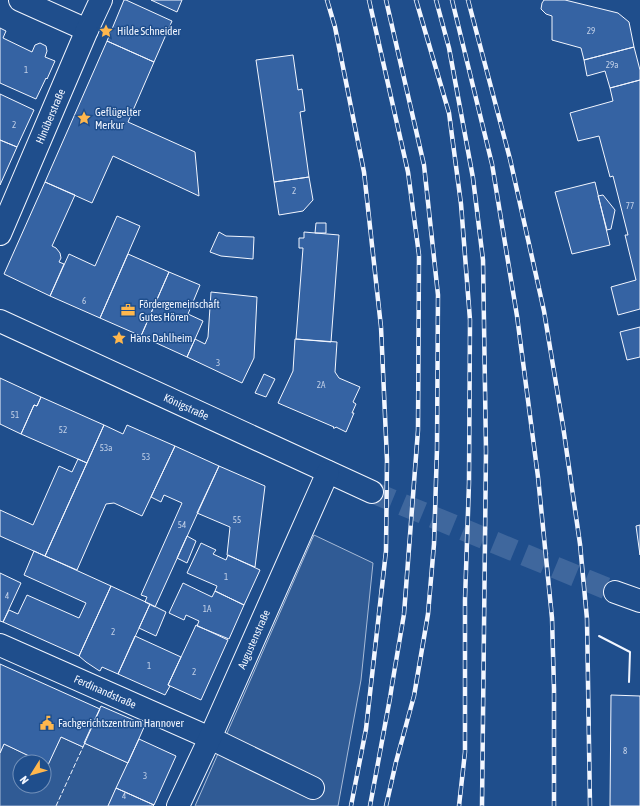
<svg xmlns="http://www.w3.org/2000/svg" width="640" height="806" viewBox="0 0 640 806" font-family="'Asap Condensed',sans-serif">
	<rect width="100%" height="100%" fill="#1f4e8c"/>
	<path fill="#305b95" stroke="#a8bbd7" d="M314,535L373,563L361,680L338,806H195Z
		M61,737L83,747L84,743L128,763L108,806H0V753L4,744L42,762H20V786H44V763L48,764Z"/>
	<path fill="#3563a3" stroke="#f2f6ff" d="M124,0H126L172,21L154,62L107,41Z
		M151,0H182L177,12Z
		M544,0H565L618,13L629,22L634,47L584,60L581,48L552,40V16L546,14L541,9L542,3Z
		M0,28L6,31L3,38L32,52L35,45L40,43L46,46L47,51L45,57L55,61L47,79L46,78L36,99L0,83Z
		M107,41L154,62L128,122L195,152L199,196L113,156L92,203L45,182Z
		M634,47L640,70V80L610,88L605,71L587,76L584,60Z
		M293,55L298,90L302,89L305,111L300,112L309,177L274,182L256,60Z
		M640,80V309L618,315L611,287L636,280L625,235H628L613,176L610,177L599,136L578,141L570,113L613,101L610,88Z
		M0,94L34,110L17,147L0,140Z
		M0,140L17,147L0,185Z
		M309,177L313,200L303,211L279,215L274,182Z
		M45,182L75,195L52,246L56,248L60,253L61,258L59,262L64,264L50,296L4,274Z
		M595,182L610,245L572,254L555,192Z
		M603,195L615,210L611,229L607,230L598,196Z
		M117,216L140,226L100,318L50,296L69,254L95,266Z
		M316,223H326V233H315Z
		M219,232L226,236L254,237L253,259L221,256L210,252Z
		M304,232L339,235L331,342L296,339L303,248H299V238H304Z
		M128,254L169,272L141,336L100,318Z
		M169,272L200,285L188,314L203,321L187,357L141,336Z
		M211,292L257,297L254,358L242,383L187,357L195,339L205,344L208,337Z
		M640,327V357L627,360L620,332Z
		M295,339L337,342L335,372L339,378L360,387L353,402L356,404L352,413H354L346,432L336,427L335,428H333L334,427L278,403L293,371Z
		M264,374L275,379L266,397L255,393Z
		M0,378L41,397L37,406L34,405L21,434L0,424Z
		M41,397L104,425L87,463L21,434L34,405L37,406Z
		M104,425L123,434L127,425L175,446L142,516L114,503L106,504L77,570L45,556Z
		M175,446L219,466L155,607L145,602L147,597L141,595L182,503L164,495L161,502L151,497Z
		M78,459L87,463L45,556L0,536V510L33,525L59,466L72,472Z
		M219,466L265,486L255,567L227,555L230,527L197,513Z
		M640,525V555L636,526Z
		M187,536L196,541L187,563L177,558Z
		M201,543L216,550L213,554L226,560L228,555L260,570L244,605L215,591L217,586L187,573Z
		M34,551L111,586L79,656L3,622L9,610L18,614L27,595L79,618L86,603L24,575Z
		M0,573L21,583L3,622L0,621Z
		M183,583L212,597L215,591L244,605L229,639L197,626L199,621L186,615L184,620L169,613Z
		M111,586L150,604L118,674L102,667L100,671L98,670L86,662L79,656Z
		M150,604L166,612L156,636L139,628Z
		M196,625L228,640L201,700L168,685Z
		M135,636L181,657L168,685L170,686L165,695L118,674Z
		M0,664L100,709L83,747L61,737L48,765L4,744L0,753Z
		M611,695L640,696V806H610Z
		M101,706L145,725L128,763L84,743Z
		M139,739L176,756L154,805L116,788Z
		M116,788L154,805L153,806H108Z"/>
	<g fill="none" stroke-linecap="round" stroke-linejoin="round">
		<path stroke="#3f679d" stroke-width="22" stroke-dasharray="22 11" stroke-linecap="butt" d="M372,492L615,592"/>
		<defs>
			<g id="minor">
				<path d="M20,0L87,30"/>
				<path id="s1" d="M0,234L87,30L101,0"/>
				<path id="s2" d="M0,321L372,492"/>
				<path d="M615,592L640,601"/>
				<path id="s3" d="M0,645L210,738L313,788"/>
				<path id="s4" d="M178,806L210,738L328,472"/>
			</g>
		</defs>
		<use href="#minor" stroke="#f2f6ff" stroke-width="24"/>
		<use href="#minor" stroke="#1f4e8c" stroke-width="22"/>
		<defs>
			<path id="rail" d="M327,0L335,27L364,172L381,327L387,460L386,551L366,729L351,806
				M369,0L408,172L419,255L418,430L404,614L392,685L390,698L370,806
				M416,0L449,113L461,204L470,320L469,483L465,600V752L459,806
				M436,0L449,48L473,178L483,260L486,451L482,806
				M452,0L492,164L517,316L538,477L552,618L554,689V806
				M468,0L510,159L544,311L563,426L580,544L587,619L590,806
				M386,806L396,762L414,696L428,614L434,544L437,449L438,295L424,165L386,0"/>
		</defs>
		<use href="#rail" stroke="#f2f6ff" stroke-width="4.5"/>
		<use href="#rail" stroke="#1f4e8c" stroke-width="3" stroke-dasharray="9" stroke-linecap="butt"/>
		<path stroke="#f2f6ff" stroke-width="1" stroke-dasharray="5 2" stroke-linecap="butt" d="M56,806L83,747"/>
		<path stroke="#f2f6ff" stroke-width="2" d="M599,636L630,652L629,682"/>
	</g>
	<defs>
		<symbol id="sight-bare" viewBox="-9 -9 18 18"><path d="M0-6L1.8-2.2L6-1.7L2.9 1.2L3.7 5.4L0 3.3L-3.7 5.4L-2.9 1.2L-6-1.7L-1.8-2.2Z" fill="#ffb74d" stroke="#1f4e8c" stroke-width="2.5" paint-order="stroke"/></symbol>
		<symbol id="office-bare" viewBox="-9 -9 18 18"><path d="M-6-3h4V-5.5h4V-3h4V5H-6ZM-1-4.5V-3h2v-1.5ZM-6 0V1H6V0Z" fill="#ffb74d" stroke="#1f4e8c" stroke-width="2.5" paint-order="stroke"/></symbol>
		<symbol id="civic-bare" viewBox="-9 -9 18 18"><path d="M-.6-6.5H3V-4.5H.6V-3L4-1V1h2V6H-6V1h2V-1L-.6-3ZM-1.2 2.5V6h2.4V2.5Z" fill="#ffb74d" stroke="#1f4e8c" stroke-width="2.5" paint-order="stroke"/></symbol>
	</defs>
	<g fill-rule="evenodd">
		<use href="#sight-bare" x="96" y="21" width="20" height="20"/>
		<use href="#sight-bare" x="74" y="108" width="20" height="20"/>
		<use href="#office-bare" x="118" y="300" width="20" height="20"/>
		<use href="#sight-bare" x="109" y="328" width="20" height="20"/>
		<use href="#civic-bare" x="37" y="713" width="20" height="20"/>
	</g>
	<g text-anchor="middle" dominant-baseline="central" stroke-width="3" stroke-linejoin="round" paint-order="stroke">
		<g font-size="9" fill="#c3d1e8">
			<text x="591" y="31">29</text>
			<text x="612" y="65">29a</text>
			<text x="26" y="70">1</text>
			<text x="14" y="125">2</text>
			<text x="294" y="191">2</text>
			<text x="630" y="206">77</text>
			<text x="84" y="301">6</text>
			<text x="218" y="363">3</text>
			<text x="321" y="385">2A</text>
			<text x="15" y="415">51</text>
			<text x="63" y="430">52</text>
			<text x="106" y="448">53a</text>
			<text x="146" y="457">53</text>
			<text x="237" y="520">55</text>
			<text x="182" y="525">54</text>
			<text x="226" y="577">1</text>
			<text x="7" y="596">4</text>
			<text x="207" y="609">1A</text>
			<text x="113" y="632">2</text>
			<text x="149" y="666">1</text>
			<text x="194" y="672">2</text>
			<text x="625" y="751">8</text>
			<text x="145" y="776">3</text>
			<text x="124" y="796">4</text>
		</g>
		<g font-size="11" fill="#f2f6ff" stroke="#1f4e8c" text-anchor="start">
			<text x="117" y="31">Hilde Schneider</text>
			<text x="95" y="112">Geflügelter<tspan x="95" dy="13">Merkur</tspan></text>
			<text x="139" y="304">Fördergemeinschaft<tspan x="139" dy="13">Gutes Hören</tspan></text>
			<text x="130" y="338">Hans Dahlheim</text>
			<text x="58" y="723">Fachgerichtszentrum Hannover</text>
		</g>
		<g font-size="11" fill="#f2f6ff" stroke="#1f4e8c">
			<text stroke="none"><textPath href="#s1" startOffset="128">Hinüberstraße</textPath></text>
			<text stroke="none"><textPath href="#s2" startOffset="205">Königstraße</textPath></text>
			<text stroke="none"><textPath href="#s4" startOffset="183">Augustenstraße</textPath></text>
			<text stroke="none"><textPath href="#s3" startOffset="115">Ferdinandstraße</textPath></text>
		</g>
	</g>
	<g transform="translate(32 774) rotate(233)"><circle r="19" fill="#1f4e8c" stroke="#7391ba"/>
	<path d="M0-3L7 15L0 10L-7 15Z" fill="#ffb74d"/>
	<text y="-6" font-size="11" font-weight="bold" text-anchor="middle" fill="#f2f6ff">N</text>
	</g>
</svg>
